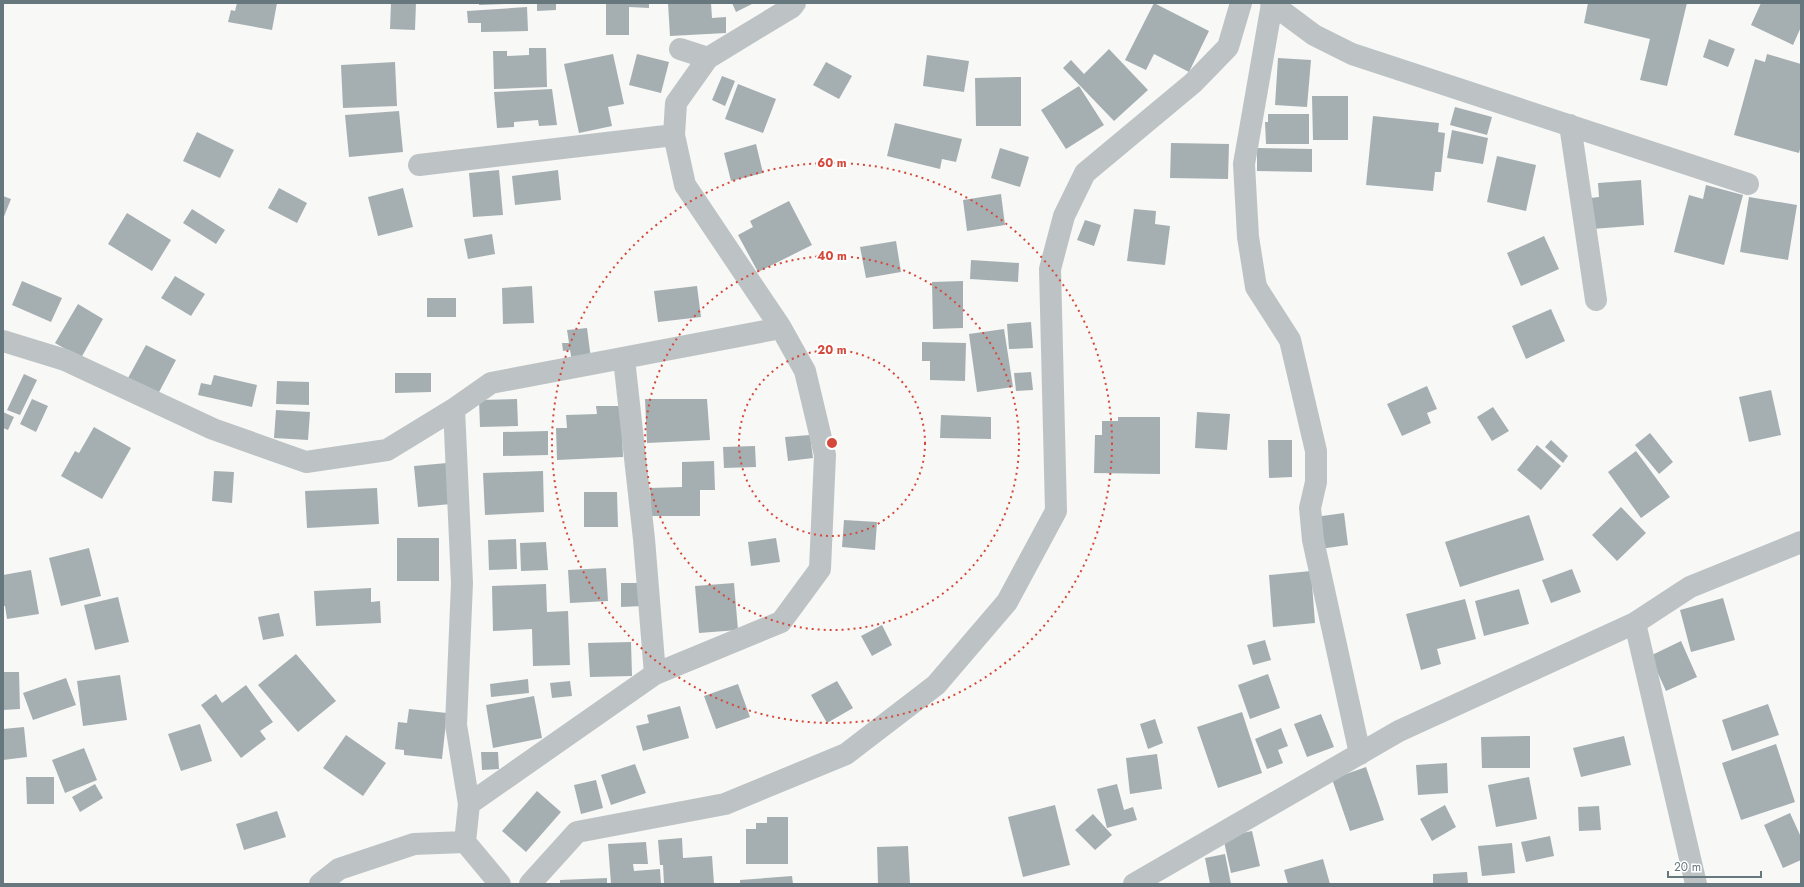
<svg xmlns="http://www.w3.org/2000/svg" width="1804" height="887" viewBox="0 0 1804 887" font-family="Jost,sans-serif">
	<rect width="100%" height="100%" fill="#f8f8f6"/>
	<path fill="#a5afb2" d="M237,3H277L272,30L228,22L231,10L235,11Z
		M391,3H416L415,30L390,29Z
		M479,3H505V4L479,5Z
		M537,3H556V10L537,11Z
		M606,3H649V8L629,7V35H606Z
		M668,3H711L712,18L726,17V33L670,36Z
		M732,3H754L736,12Z
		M1154,3L1209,31L1189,72L1154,54L1146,70L1125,60Z
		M1588,3H1687L1667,86L1640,80L1650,39L1584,23Z
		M1761,3H1801V27L1793,45L1751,25Z
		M527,7L528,31L481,32V23H468L467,11Z
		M1709,39L1735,49L1728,67L1703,57Z
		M529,48H546L547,87L494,89L493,51H507V56L529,55Z
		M1109,49L1148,90L1114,121L1063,68L1071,60L1084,74Z
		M613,54L624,104L608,107L612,126L579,133L564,64Z
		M637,54L669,62L661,93L629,85Z
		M1767,54L1801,64V145L1799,153L1734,135L1755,59L1765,62Z
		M927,55L969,61L964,92L923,86Z
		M1278,58L1311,60L1307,107L1275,105Z
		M395,62L397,106L343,108L341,65Z
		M826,62L852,76L839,99L813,85Z
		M722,76L735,81L725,106L712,100Z
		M1021,77V126H976L975,78Z
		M738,84L776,99L763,133L725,119Z
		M1079,86L1104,125L1066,149L1041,110Z
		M552,89L557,125L539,126L538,120L514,122V127L497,128L494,92Z
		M1312,96H1348V140H1313Z
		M1455,107L1492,117L1487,135L1450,125Z
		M399,111L403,152L349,157L345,115Z
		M1268,114H1309V144H1266L1265,122H1268Z
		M1373,116L1439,123L1438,132L1445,133L1441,172H1435L1433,191L1366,185Z
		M895,123L962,139L956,162L942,159L940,169L887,156Z
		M1452,130L1488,138L1483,164L1447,158Z
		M197,132L234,150L220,178L183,161Z
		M1171,143L1229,144L1228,179L1170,178Z
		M756,144L763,173L731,181L724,153Z
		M1000,148L1029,157L1020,187L991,178Z
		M1257,148L1312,149V172L1257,171Z
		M1497,156L1536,165L1526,211L1487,202Z
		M499,170L503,215L473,217L469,173Z
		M558,170L561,200L515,205L512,176Z
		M1641,180L1644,225L1592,229L1590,198L1599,197L1598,183Z
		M1706,185L1743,195L1724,265L1674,252L1689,195L1703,199Z
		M279,188L307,203L297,223L268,208Z
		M403,188L413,227L378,236L368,197Z
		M1001,194L1005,225L967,231L963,200Z
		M3,196L11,199L3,219Z
		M1749,197L1797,205L1788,260L1740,252Z
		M789,201L812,245L758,272L738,235L753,227L750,221Z
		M192,209L225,230L216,244L183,223Z
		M1134,209L1156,211L1155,224L1170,226L1165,265L1127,261Z
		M127,213L171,240L152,271L108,244Z
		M1085,220L1101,225L1094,246L1077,240Z
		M492,234L495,254L468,259L464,239Z
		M1544,236L1559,269L1521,286L1507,253Z
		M896,241L901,272L866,278L860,247Z
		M971,260L1019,263L1018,282L970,279Z
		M175,276L205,294L191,316L161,298Z
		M22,281L62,298L51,322L12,305Z
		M963,281V328L933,329L932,282Z
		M532,286L534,323L503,324L502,288Z
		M697,286L701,317L658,322L654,291Z
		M427,298H456V317H427Z
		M78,304L103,319L81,358L55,343Z
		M1551,309L1565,341L1526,359L1512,326Z
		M1031,322L1033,348L1009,349L1007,324Z
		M587,328L591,359L572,361L570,350L563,351L562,343H569L567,330Z
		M1004,329L1013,387L977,392L969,334Z
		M922,342L966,343L965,381L930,380V361H922Z
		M146,345L176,360L158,394L128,378Z
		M1031,372L1033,390L1016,391L1014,373Z
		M395,373H431V392L395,393Z
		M24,374L37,380L20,415L7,410Z
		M214,375L257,385L252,407L198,395L201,383L211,385Z
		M277,381L309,382V405L276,404Z
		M1427,386L1437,409L1427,413L1431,423L1402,436L1387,404Z
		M1771,390L1781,435L1749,442L1739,397Z
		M32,399L48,406L36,432L20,424Z
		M517,399L518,426L480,427L479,400Z
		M645,399H707L710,440L647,443Z
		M596,406H621L623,457L557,460L556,428H567L566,415L597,414Z
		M1493,407L1509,431L1492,441L1477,417Z
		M276,410L310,412L308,440L274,438Z
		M3,412L14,417L8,430L3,428Z
		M1197,412L1230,414L1227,450L1195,448Z
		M941,415L991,417V439L940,438Z
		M1118,417H1160V474L1094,473L1095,435H1102V421H1118Z
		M94,427L131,448L102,499L61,476L75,451L79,453Z
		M548,431V455L503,456V432Z
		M1650,433L1673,462L1659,474L1635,445Z
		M810,435L813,458L788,461L785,437Z
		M1268,440H1292V477L1269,478Z
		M1551,440L1568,456L1563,463L1545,447Z
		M1537,445L1561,466L1541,490L1517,470Z
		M755,446L756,467L724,468L723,447Z
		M1636,451L1670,497L1641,518L1608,472Z
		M714,461L715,490H700V516H651L650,488L682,487V462Z
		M447,463L451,504L418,507L414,466Z
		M214,471L234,472L232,503L212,501Z
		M543,471L544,512L485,515L483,473Z
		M377,488L379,524L307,528L305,491Z
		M584,492H617L618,527H584Z
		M1621,507L1646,533L1617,561L1592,535Z
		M1344,513L1348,545L1320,549L1315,517Z
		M1529,515L1544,560L1460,587L1445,542Z
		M844,520L877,522L875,550L842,547Z
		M397,538H439V581H397Z
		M776,538L780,562L751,566L748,542Z
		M516,539L517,569L489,570L488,540Z
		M546,542L548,570L521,571L520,543Z
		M89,548L101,596L61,606L49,558Z
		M606,568L608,601L570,603L568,570Z
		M1572,569L1581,592L1551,603L1542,580Z
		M31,570L39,614L7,619L5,606H3V575Z
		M1311,571L1315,623L1273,627L1269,575Z
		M621,583H642L643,606L621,607Z
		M734,583L738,630L699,633L695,586Z
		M546,584L547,612L568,611L570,665L533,666L532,629L493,631L492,586Z
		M371,588V602L380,601L381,623L316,626L314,591Z
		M1519,589L1529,624L1484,636L1475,601Z
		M118,597L129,642L95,650L84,605Z
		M1723,598L1735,640L1691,652L1680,610Z
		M1465,599L1476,639L1437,649L1441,664L1421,670L1406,614Z
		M279,613L284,636L263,640L258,617Z
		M882,625L892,645L872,656L861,636Z
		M1265,640L1271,660L1253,665L1247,645Z
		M1681,641L1697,677L1666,691L1650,656Z
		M631,642L632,676L590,677L588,643Z
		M296,654L336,701L298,732L258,685Z
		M3,672H19L20,709L3,710Z
		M1268,674L1280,708L1250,719L1238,685Z
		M120,675L127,720L83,726L77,681Z
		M66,678L76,705L33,720L23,693Z
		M528,679L529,693L491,697L490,684Z
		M570,681L572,696L552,698L550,683Z
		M837,681L853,708L827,723L811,695Z
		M738,684L750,717L716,729L704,696Z
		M246,685L273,722L260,731L266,739L241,758L201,705L216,694L222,703Z
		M534,696L542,738L493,748L486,705Z
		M1768,704L1779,735L1732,751L1722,720Z
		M680,706L689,738L643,751L636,726L649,723L647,715Z
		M409,709L447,713L442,759L404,755V750L395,749L398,722L407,723Z
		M1242,712L1262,773L1218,788L1197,727Z
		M1321,714L1334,747L1307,757L1294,724Z
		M1155,719L1163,743L1148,749L1140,724Z
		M200,724L212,761L181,771L168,734Z
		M24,727L27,757L3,760V729Z
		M1281,728L1288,746L1278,750L1283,763L1267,769L1255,739Z
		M346,735L386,763L363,796L323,768Z
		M1530,736V768H1482L1481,737Z
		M1624,736L1631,765L1581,777L1573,748Z
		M1776,744L1795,802L1741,820L1722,763Z
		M84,748L97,780L65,793L52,760Z
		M481,752H498L499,769L482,770Z
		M1157,754L1162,789L1130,794L1126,758Z
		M1447,763L1448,793L1418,795L1416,765Z
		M635,764L646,793L611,805L601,775Z
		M1366,767L1384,820L1350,831L1332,779Z
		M26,777H54V804H27Z
		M1529,777L1537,819L1496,827L1488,785Z
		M596,780L603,808L581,814L574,785Z
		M95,784L103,798L80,812L72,797Z
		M1117,784L1124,810L1133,807L1137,820L1107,828L1097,789Z
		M537,791L561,812L526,852L502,831Z
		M1055,805L1070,865L1023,877L1008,817Z
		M1445,805L1456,827L1432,841L1420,819Z
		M1599,806L1601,830L1579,831L1578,807Z
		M277,811L286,837L244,850L236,824Z
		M1790,813L1801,837V860L1783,868L1764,825Z
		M1093,814L1112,835L1095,850L1075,830Z
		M767,817H788V864H746V829H756V823H767Z
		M1252,831L1260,866L1231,873L1223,837Z
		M1550,836L1554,856L1526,862L1521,842Z
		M682,838L683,858L712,856L714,884H664L663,865H660L658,840Z
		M646,842L648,864H633L634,871L660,869L661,884H611L608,844Z
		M1512,843L1515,873L1482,876L1478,846Z
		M908,846L910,884H878L877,847Z
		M1225,854L1231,884H1210L1205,858Z
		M1323,859L1330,884H1288L1284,870Z
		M1467,872L1468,884H1433V874Z
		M792,876L793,884H740V880Z
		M607,878V884H560V880Z"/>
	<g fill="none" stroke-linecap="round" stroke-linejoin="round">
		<path stroke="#bdc3c5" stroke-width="22" d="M1271,3L1314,35L1352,54L1748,184
			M1272,4L1244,164L1248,237L1256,287L1290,340L1316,451V482L1310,508L1313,540L1360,754
			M680,49L708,58
			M1570,125L1596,300
			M419,165L674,135
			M3,341L65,360L213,429L306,462L387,450L454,409L491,383L781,328
			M624,359L644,539L655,674
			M454,409L462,583L456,725L469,804L465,842
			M469,804L655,674L781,622L820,569L825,455L805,371L781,328L685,185L674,135L676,103L708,58L792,7L795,3
			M320,884L339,869L414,844L465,842L500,884
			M530,884L577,832L725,804L846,754L936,685L1007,602L1056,511L1050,269L1064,216L1085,173L1193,83L1228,47L1241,3
			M1134,884L1399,731L1635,623
			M1696,884L1635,623L1690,587L1801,542"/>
	</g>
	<g fill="none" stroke="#d4493a" stroke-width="2" stroke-dasharray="2 4">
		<circle cx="832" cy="443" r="93"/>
		<circle cx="832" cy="443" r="187"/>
		<circle cx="832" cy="443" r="280"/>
	</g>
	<circle cx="832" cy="443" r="6" fill="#d4493a" stroke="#fff" stroke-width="2"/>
	<g font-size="12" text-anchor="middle" font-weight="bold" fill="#d4493a" stroke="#fff" stroke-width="4" stroke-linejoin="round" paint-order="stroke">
		<text x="832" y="167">60 m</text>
		<text x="832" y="260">40 m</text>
		<text x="832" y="354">20 m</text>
	</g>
	<rect width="1804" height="887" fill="none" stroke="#66777e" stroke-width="8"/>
	<path d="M1668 871v6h93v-6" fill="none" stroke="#66777e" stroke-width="2"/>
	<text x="1674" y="871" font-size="12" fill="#66777e" stroke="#ffffff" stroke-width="3" paint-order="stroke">20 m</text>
</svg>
